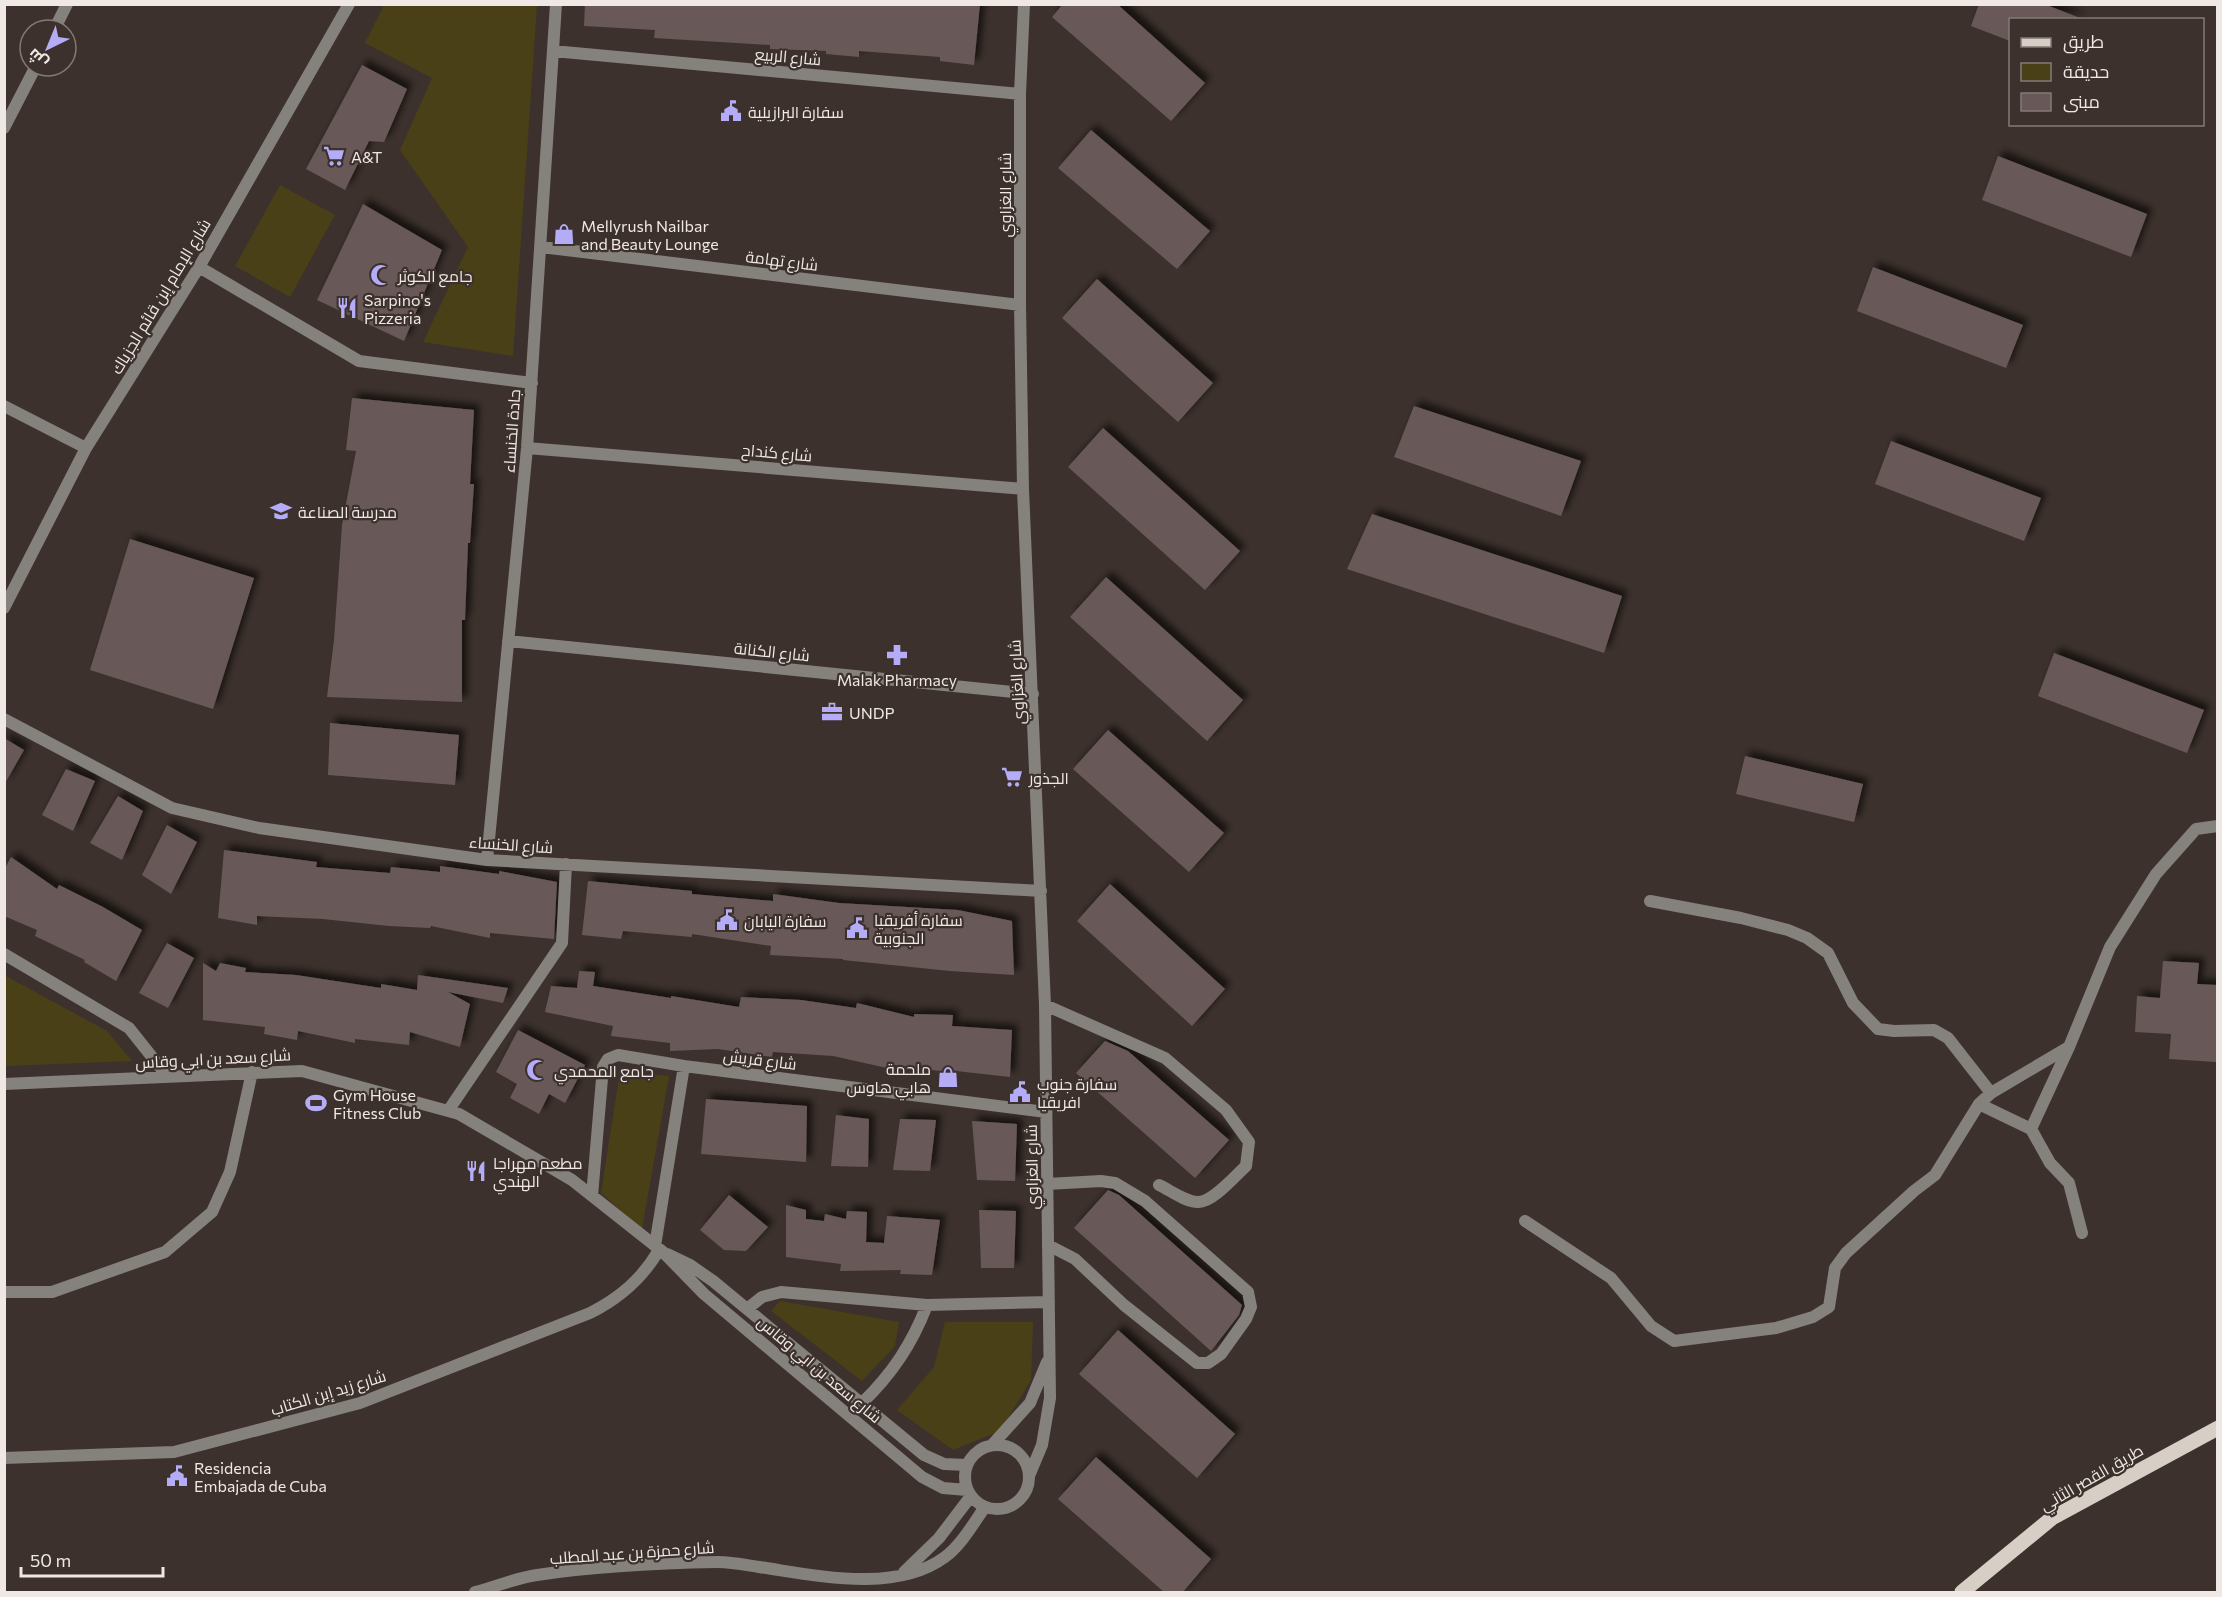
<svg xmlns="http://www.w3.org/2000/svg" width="2222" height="1597" viewBox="0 0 2222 1597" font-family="Commissioner,Cairo,sans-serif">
	<defs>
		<filter id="shadow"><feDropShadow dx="5.5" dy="-5.5" stdDeviation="3" flood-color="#0009"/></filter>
	</defs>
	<rect width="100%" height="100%" fill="#3c312c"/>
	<path fill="#4a4017" d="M384,5H537L513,356L423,342L468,247L400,150L432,78L365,43Z
		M280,185L335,215L290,297L235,266Z
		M4,975L107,1031L132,1061L5,1066Z
		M620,1071L669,1076L642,1229L601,1193Z
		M780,1301L899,1322L895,1346L862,1381L771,1311Z
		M945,1322H1033L1031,1380L1000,1431L953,1450L897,1410L934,1367Z"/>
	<path fill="#685958" filter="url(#shadow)" d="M585,4H980L974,65L940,61V57L859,51V57L826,54V51L770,49V45L654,38L655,30L584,26Z
		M1063,4H1117L1205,83L1171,121L1052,17Z
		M1979,4H2044L2080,18L2010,20V41L1971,26Z
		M362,65L407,89L384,142L369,141L345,190L306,169Z
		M1091,130L1210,231L1177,269L1058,168Z
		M1998,156L2147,214L2131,257L1982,200Z
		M363,204L442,250L404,341L317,300Z
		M1873,267L2023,325L2006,368L1857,311Z
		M1097,279L1213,383L1178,422L1062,318Z
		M352,398L474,410L470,484H474L470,543H468L465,620H462V702L327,697L334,640L342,525L356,451L346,450Z
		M1414,406L1581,461L1561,516L1394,457Z
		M1103,428L1240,551L1205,590L1068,467Z
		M1891,441L2041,498L2024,541L1875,484Z
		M1372,514L1622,596L1604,653L1347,569Z
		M130,539L254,578L213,709L90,670Z
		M1106,577L1243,700L1207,741L1070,617Z
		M2054,653L2204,710L2187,753L2038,696Z
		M330,723L459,735L455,785L328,775Z
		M1108,730L1224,833L1189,872L1073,769Z
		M4,738L24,750L4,785Z
		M1745,756L1863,784L1854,822L1736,794Z
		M66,769L95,781L73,831L42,815Z
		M118,796L143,811L122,860L90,843Z
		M167,825L197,842L171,894L142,875Z
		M224,850L317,862L316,867L390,873L391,867L440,872V866L499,874V871L557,882L554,939L490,933V938L431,926L430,928L389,926L323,919L257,916V925L218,918Z
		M11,857L57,889L59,885L103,907L142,930L116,981L84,962L85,960L35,936L37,930L4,916V870Z
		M588,881L692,891V894L773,901V894L839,903L958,910L1012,921L1014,975L950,971L843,960V959L770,955L771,946L692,934V937L623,931L621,939L582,935Z
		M1110,884L1225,989L1192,1026L1077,921Z
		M167,943L194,958L168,1008L139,993Z
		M2163,961L2199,963L2197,984L2217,985L2216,1062L2169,1059L2171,1034L2135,1032L2137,996L2160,998Z
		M203,963L216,971L220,963L246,968L245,972L296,975L381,988V984L417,990L418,975L508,988L503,1003L448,992L470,1004L460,1047L410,1032L409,1045L355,1039V1043L298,1031L297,1040L264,1034L265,1027L203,1020Z
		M579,971L595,972L593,986L671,998V996L739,1007L741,997L801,1000L856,1008L857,1003L914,1017V1014L953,1015L952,1026L1012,1030L1010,1077L947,1070V1072L887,1064V1068L833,1056L773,1052L772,1057L718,1049L670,1051V1043L611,1036L613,1026L545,1012L551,986L577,988Z
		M518,1030L585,1065L565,1103L549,1094L539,1114L510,1098L517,1084L496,1072Z
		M1105,1041L1128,1051L1229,1140L1195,1178L1076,1073Z
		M706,1099L807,1106L806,1162L701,1154Z
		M836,1115L869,1119L868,1167L831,1166Z
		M900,1119L936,1120L930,1171L893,1170Z
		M972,1121L1017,1124L1015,1181L977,1180Z
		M1108,1190L1119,1195L1242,1305L1239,1315L1211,1351L1074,1228Z
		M729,1195L768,1227L746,1251L724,1250L700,1230Z
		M786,1205L806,1210V1219L824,1221L825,1214L846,1219L847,1211L867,1212L866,1242L884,1243L887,1216L940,1220L932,1275L900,1274L901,1270L840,1271L841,1264L786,1257Z
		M979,1210L1016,1211L1014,1268H981Z
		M1118,1330L1235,1434L1197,1478L1079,1374Z
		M1096,1457L1211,1559L1182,1593H1165L1058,1499Z"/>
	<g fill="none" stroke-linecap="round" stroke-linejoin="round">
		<path stroke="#85817d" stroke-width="12" d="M1024,4L1020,94V305L1023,489L1045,1005L1050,1398L1042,1445L1029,1476
			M54,30L67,4
			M553,51L1020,94
			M4,128L36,66
			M541,247L1020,305
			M199,267L359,361L532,383
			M4,406L86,448
			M527,448L1023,489
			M4,608L86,448L199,267L349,4
			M508,641L1033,694
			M4,719L172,808L259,828L487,860L1041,891
			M487,860L527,448L556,4
			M1650,901L1741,918L1788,930L1807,938L1828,953L1853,1003L1878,1029L1894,1031L1934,1030L1948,1038L1991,1093
			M4,954L129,1028L168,1077
			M1045,1005L1165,1058L1226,1110L1249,1142L1246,1166C1235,1176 1212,1203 1198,1202C1185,1202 1170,1190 1159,1185
			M4,1084L302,1071L459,1114L572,1180L663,1252L704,1294L922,1477L943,1488L967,1490
			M1979,1104L2031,1129L2050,1163L2069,1183L2082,1233
			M448,1111L562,943L566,864
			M2031,1129L2069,1047
			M1047,1184L1101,1181L1115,1183L1145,1201L1248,1292L1251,1307L1246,1319L1221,1354L1208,1363H1197L1124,1305L1075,1259L1048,1245
			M592,1196L603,1067L608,1059L618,1055L684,1066L1046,1112
			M1525,1221L1611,1278L1651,1326L1674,1341L1776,1328L1813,1317L1829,1307L1835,1268L1846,1253L1914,1191L1935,1175L1979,1104L1991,1093L2069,1047L2110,947L2156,874L2196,829L2218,826
			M655,1246L684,1066
			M667,1254L690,1265L713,1281L924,1455L944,1464L967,1465
			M4,1292H52L165,1252L212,1212L230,1172L252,1072
			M747,1309L762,1297L781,1292L927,1305L1049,1302
			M862,1403C892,1374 912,1344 927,1305
			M965 1477a32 32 0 1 1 64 0a32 32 0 1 1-64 0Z
			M992,1445L1030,1403L1047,1362
			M4,1458L174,1452L360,1403L590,1313C620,1298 642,1279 659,1250
			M904,1572L939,1538L971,1496
			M475,1592C495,1587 516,1578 537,1575C596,1566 658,1563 718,1562C732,1562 746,1565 759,1567C815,1575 895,1594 945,1557C962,1544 973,1524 985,1507"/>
		<path stroke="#d7cec5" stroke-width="15" d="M1962,1592L2052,1518L2218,1428"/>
	</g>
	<defs>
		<symbol id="civic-bare" viewBox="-9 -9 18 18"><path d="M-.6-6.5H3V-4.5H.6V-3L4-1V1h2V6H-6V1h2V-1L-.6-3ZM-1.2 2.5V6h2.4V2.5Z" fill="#b5acf8" stroke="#3c312c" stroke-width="2.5" paint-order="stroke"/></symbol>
		<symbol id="supermarket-bare" viewBox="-9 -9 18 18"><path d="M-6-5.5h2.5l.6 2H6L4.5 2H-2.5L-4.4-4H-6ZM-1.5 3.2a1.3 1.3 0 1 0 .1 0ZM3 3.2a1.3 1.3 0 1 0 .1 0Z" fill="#b5acf8" stroke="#3c312c" stroke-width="2.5" paint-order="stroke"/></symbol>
		<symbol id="shop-bare" viewBox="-9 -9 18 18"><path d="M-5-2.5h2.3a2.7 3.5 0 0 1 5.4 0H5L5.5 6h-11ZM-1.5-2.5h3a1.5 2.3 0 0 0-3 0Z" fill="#b5acf8" stroke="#3c312c" stroke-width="2.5" paint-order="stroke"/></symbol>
		<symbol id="mosque-bare" viewBox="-9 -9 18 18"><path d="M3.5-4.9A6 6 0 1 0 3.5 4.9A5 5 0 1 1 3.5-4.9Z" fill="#b5acf8" stroke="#3c312c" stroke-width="2.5" paint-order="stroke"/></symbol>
		<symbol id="restaurant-bare" viewBox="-9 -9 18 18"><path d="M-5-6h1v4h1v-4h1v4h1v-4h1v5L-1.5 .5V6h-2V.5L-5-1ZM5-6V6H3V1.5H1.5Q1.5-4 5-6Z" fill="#b5acf8" stroke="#3c312c" stroke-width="2.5" paint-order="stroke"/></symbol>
		<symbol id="school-bare" viewBox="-9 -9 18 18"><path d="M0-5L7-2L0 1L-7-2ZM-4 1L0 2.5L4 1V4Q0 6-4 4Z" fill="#b5acf8" stroke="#3c312c" stroke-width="2.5" paint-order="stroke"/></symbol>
		<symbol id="pharmacy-bare" viewBox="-9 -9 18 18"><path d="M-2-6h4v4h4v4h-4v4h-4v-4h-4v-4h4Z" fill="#b5acf8" stroke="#3c312c" stroke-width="2.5" paint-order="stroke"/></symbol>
		<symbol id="office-bare" viewBox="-9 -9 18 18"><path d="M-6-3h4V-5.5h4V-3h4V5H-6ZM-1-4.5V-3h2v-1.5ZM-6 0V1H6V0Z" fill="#b5acf8" stroke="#3c312c" stroke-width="2.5" paint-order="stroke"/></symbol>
		<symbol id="stadium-bare" viewBox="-9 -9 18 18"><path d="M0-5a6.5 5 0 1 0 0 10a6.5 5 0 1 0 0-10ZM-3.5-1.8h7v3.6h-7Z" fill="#b5acf8" stroke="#3c312c" stroke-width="2.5" paint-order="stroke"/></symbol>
	</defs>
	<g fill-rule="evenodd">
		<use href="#civic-bare" x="716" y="96" width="30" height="30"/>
		<use href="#supermarket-bare" x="319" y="141" width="30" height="30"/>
		<use href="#shop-bare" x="549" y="219" width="30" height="30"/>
		<use href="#mosque-bare" x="366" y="260" width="30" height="30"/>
		<use href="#restaurant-bare" x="332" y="293" width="30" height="30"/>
		<use href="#school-bare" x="266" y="496" width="30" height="30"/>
		<use href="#pharmacy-bare" x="882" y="640" width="30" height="30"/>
		<use href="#office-bare" x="817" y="697" width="30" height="30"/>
		<use href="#supermarket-bare" x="997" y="762" width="30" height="30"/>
		<use href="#civic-bare" x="712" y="905" width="30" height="30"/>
		<use href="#civic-bare" x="842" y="913" width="30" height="30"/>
		<use href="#mosque-bare" x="522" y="1055" width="30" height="30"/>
		<use href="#shop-bare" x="933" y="1062" width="30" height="30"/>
		<use href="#civic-bare" x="1005" y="1077" width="30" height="30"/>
		<use href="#stadium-bare" x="301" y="1088" width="30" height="30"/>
		<use href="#restaurant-bare" x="461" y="1156" width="30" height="30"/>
		<use href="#civic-bare" x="162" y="1461" width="30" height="30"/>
	</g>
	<g text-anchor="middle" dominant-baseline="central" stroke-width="4.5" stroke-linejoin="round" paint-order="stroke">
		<g font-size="16" fill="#efe8e4" stroke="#3c312c">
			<text transform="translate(788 56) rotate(5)">شارع الربيع</text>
			<text transform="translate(1004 195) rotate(-90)">شارع الغزاوي</text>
			<text transform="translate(782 260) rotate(7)">شارع تهامة</text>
			<text transform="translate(160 296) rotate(-59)">شارع الإمام إبن قائم الجزياك</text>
			<text transform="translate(511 431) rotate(-86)">جادة الخنساء</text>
			<text transform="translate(777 452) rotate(5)">شارع كنداح</text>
			<text transform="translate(772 651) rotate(6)">شارع الكنانة</text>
			<text transform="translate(1016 682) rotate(-93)">شارع الغزاوي</text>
			<text transform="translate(511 844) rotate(4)">شارع الخنساء</text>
			<text transform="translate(213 1058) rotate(-3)">شارع سعد بن ابي وقاس</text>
			<text transform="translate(760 1059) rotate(7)">شارع قريش</text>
			<text transform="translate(1031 1167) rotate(-91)">شارع الغزاوي</text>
			<text transform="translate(820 1369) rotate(40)">شارع سعد بن ابي وقاس</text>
			<text transform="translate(328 1392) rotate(-17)">شارع زيد إبن الكتاب</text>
			<text transform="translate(2091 1477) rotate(-30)">طريق القصر الثاني</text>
			<text transform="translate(632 1552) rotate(-4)">شارع حمزة بن عبد المطلب</text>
		</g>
		<g font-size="16" fill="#efe8e4" stroke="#3c312c" text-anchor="start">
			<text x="748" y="111">سفارة البرازيلية</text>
			<text x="351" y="156">A&amp;T</text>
			<text x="581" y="225">Mellyrush Nailbar<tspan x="581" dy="18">and Beauty Lounge</tspan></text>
			<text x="398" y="275">جامع الكوثر</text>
			<text x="364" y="299">Sarpino's<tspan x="364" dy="18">Pizzeria</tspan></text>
			<text x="298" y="511">مدرسة الصناعة</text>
			<text x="897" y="679" text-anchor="middle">Malak Pharmacy</text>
			<text x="849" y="712">UNDP</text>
			<text x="1029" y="777">الجذور</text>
			<text x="874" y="919">سفارة أفريقيا<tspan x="874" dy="18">الجنوبية</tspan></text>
			<text x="744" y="920">سفارة اليابان</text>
			<text x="931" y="1068" text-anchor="end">ملحمة<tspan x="931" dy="18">هابي هاوس</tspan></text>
			<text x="554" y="1070">جامع المحمدي</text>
			<text x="1037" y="1083">سفارة جنوب<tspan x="1037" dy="18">افريقيا</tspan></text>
			<text x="333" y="1094">Gym House<tspan x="333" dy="18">Fitness Club</tspan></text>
			<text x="493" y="1162">مطعم مهراجا<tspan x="493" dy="18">الهندي</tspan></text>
			<text x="194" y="1467">Residencia<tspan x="194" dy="18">Embajada de Cuba</tspan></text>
		</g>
	</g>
	<rect width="2222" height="1597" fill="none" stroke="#efe8e4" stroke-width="12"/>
	<rect x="2009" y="18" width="195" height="108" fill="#3c312c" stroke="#847a76" stroke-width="1.5"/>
	<rect x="2021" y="38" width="30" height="9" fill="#d7cec5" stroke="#847a76" stroke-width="1.5"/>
	<text x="2063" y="48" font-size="18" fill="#efe8e4">طريق</text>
	<rect x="2021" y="63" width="30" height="18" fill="#4a4017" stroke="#847a76" stroke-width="1.5"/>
	<text x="2063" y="78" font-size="18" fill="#efe8e4">حديقة</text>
	<rect x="2021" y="93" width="30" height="18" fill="#685958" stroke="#847a76" stroke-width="1.5"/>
	<text x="2063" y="108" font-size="18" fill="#efe8e4">مبنى</text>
	<g transform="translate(48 48) rotate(223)"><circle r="28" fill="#3c312c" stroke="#847a76" stroke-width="1.5"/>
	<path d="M0-4.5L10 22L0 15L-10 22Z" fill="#b5acf8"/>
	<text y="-9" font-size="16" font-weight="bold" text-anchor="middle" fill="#efe8e4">ش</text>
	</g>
	<path d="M21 1567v9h142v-9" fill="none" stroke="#efe8e4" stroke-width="3"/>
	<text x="30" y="1567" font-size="18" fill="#efe8e4" stroke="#3c312c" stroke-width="4.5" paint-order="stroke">50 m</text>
</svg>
